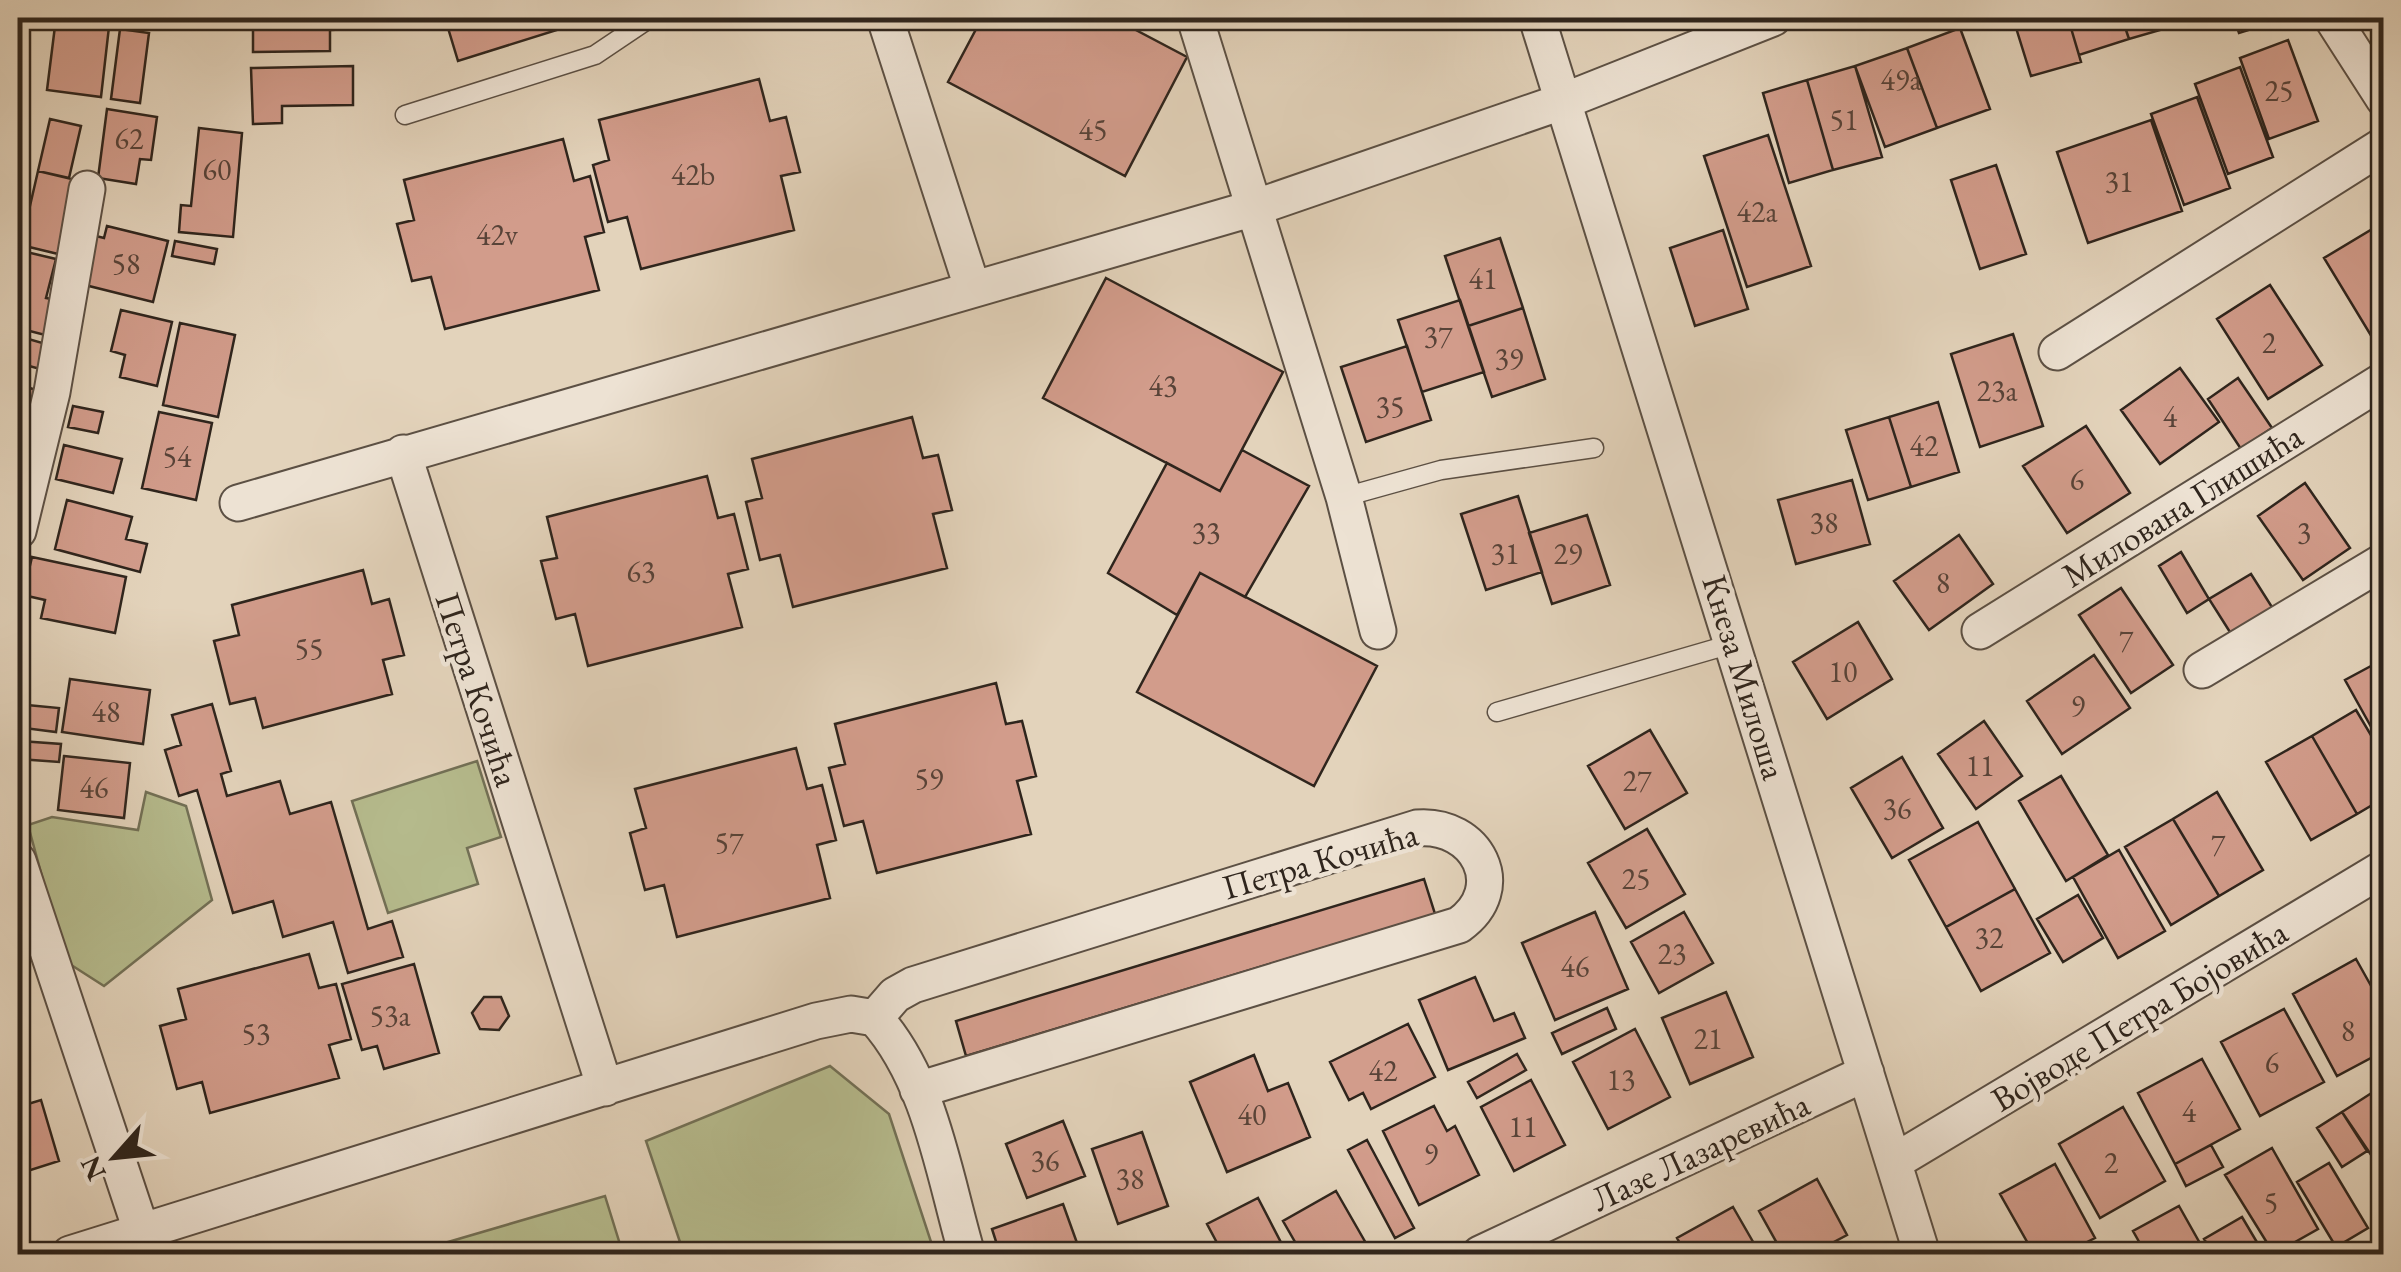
<svg xmlns="http://www.w3.org/2000/svg" width="2401" height="1272" viewBox="0 0 2401 1272" font-family="'EB Garamond',serif">
	<rect width="100%" height="100%" fill="#e3d3bb"/>
	<filter id="stains"><feTurbulence type="fractalNoise" baseFrequency=".002" numOctaves="4"/><feColorMatrix values="0 0 0 0 .2 0 0 0 0 .09 0 0 0 0 .02 0 0 0 .5 -.17"/></filter>
	<radialGradient id="worn" r=".72"><stop offset=".6" stop-color="#630" stop-opacity="0"/><stop offset="1" stop-color="#630" stop-opacity=".3"/></radialGradient>
	<path fill="#b6bc8e" stroke="#727056" stroke-width="2.5" d="M477,761L501,837L467,848L478,884L388,913L352,801Z
		M146,792L186,806L212,900L104,986L65,961L28,825L52,817L138,830Z
		M830,1066L889,1114L935,1254H684L646,1141Z
		M605,1196L623,1254H407Z"/>
	<path fill="#d29c8b" stroke="#2f251d" stroke-width="2.5" d="M56,18H110L101,97L47,90Z
		M253,18H351V29L330,30V51L253,52Z
		M445,18H595L458,61Z
		M982,18H1113L1187,57L1125,176L948,82Z
		M2013,18H2068L2081,62L2031,76Z
		M2068,18H2122L2129,39L2079,55Z
		M2122,18H2171L2174,26L2129,39Z
		M2234,18H2287L2239,33Z
		M1960,28L1990,109L1937,128L1907,48Z
		M120,29L149,33L140,103L111,99Z
		M2288,40L2318,121L2269,139L2240,58Z
		M1907,48L1937,128L1885,147L1855,66Z
		M353,66V105L282,106V123L253,124L251,68Z
		M1855,66L1882,157L1833,170L1807,80Z
		M2240,67L2273,157L2228,174L2195,84Z
		M759,79L770,121L786,117L800,172L781,176L794,230L641,269L627,217L608,222L593,165L609,160L599,120Z
		M1807,80L1833,170L1789,183L1763,93Z
		M2197,97L2230,188L2184,205L2151,114Z
		M107,109L157,117L151,160L140,159L136,184L98,178Z
		M50,119L81,126L69,178L38,171Z
		M2151,120L2182,211L2088,243L2057,152Z
		M199,128L242,133L233,237L179,232L181,205L191,206Z
		M1768,135L1811,266L1747,287L1704,156Z
		M563,139L574,181L590,176L604,232L585,237L599,290L445,329L431,277L412,281L397,224L414,220L404,180Z
		M1996,165L2026,254L1980,269L1951,180Z
		M38,171L76,180L58,254L21,245Z
		M2384,222V357L2324,258Z
		M107,226L168,241L153,302L85,285L96,236L104,238Z
		M1723,230L1748,309L1695,326L1670,248Z
		M1500,238L1523,308L1468,326L1445,256Z
		M175,241L217,249L214,264L172,256Z
		M18,250L56,259L46,298L57,300L49,336L18,328Z
		M1106,278L1283,372L1220,491L1043,398Z
		M2270,285L2322,365L2268,399L2217,319Z
		M1460,300L1484,372L1422,392L1398,320Z
		M1523,308L1545,379L1492,397L1468,326Z
		M121,310L172,322L157,386L120,377L125,355L111,351Z
		M180,323L235,335L218,417L163,405Z
		M2013,334L2043,426L1980,447L1951,354Z
		M18,336L46,344L40,369L22,364L18,374Z
		M1407,346L1431,420L1366,442L1341,367Z
		M2180,368L2219,422L2160,464L2121,410Z
		M2238,378L2272,428L2241,449L2208,399Z
		M18,384L42,392L21,457L18,456Z
		M1938,402L1959,472L1911,487L1889,417Z
		M73,406L103,412L98,433L68,427Z
		M159,412L212,423L196,500L142,488Z
		M912,417L923,458L938,455L952,510L933,514L947,568L793,607L780,555L760,560L746,502L762,498L752,459Z
		M1889,417L1911,487L1868,500L1846,430Z
		M2086,426L2130,493L2067,533L2023,466Z
		M64,445L122,459L113,493L56,479Z
		M1242,450L1309,486L1245,597L1200,573L1177,615L1108,573L1167,463L1220,491Z
		M707,476L718,518L734,514L748,569L728,574L742,627L588,666L575,614L556,619L541,561L557,558L547,517Z
		M1852,480L1870,544L1796,564L1778,500Z
		M2305,483L2350,548L2303,580L2258,516Z
		M1518,496L1542,572L1486,590L1461,514Z
		M67,500L132,517L126,539L147,544L140,572L55,549Z
		M1587,515L1610,585L1552,604L1529,533Z
		M1959,535L1993,584L1929,630L1894,581Z
		M2181,552L2209,599L2187,613L2159,566Z
		M32,557L126,577L115,633L41,618L45,600L23,595Z
		M363,570L372,604L389,599L404,655L383,660L392,694L263,728L255,698L230,704L214,641L239,635L232,605Z
		M1200,573L1377,666L1314,786L1137,692Z
		M2251,574L2277,615L2235,640L2209,599Z
		M2121,588L2173,665L2131,693L2079,615Z
		M1858,622L1892,679L1827,719L1793,662Z
		M2094,655L2130,708L2062,754L2027,701Z
		M2384,659V750L2345,680Z
		M70,679L150,690L143,744L62,732Z
		M996,683L1006,724L1022,721L1036,776L1017,781L1031,834L877,873L863,821L844,826L829,768L845,764L835,724Z
		M212,704L231,771L221,774L227,796L280,781L290,814L331,802L368,929L392,921L403,957L348,973L333,922L283,937L273,901L233,913L197,790L179,796L165,750L181,745L172,715Z
		M27,705L59,708L56,732L24,728Z
		M2356,710L2384,757V798L2357,814L2312,736Z
		M1984,721L2022,776L1976,809L1938,754Z
		M1650,730L1687,793L1625,829L1588,766Z
		M2312,736L2357,814L2311,840L2266,762Z
		M20,741L61,744L59,762L19,759Z
		M796,748L807,789L822,785L836,840L817,845L830,898L677,937L664,885L645,890L630,833L646,828L635,789Z
		M64,756L130,763L124,818L58,810Z
		M1902,757L1943,828L1892,858L1851,788Z
		M2061,776L2108,855L2066,881L2019,801Z
		M2217,792L2263,870L2219,896L2173,819Z
		M2173,819L2219,896L2171,925L2125,847Z
		M1978,822L2015,889L1946,927L1909,860Z
		M1647,829L1685,894L1626,928L1588,863Z
		M2119,850L2165,931L2118,958L2073,877Z
		M1424,879L1435,914L966,1056L956,1021Z
		M2015,889L2050,953L1981,991L1946,927Z
		M2078,895L2103,938L2063,962L2037,919Z
		M1595,912L1628,989L1555,1020L1522,943Z
		M1684,912L1713,963L1659,993L1631,942Z
		M309,954L319,988L336,984L351,1039L329,1045L339,1078L210,1113L202,1082L177,1089L160,1026L186,1019L178,989Z
		M2356,959L2384,1009V1051L2337,1076L2293,994Z
		M414,964L439,1053L384,1069L377,1046L362,1050L342,984Z
		M1475,977L1494,1021L1514,1013L1525,1038L1448,1070L1419,1000Z
		M1726,992L1753,1057L1690,1084L1662,1018Z
		M484,997H501L509,1016L499,1030L480,1029L472,1013Z
		M1607,1008L1616,1029L1562,1054L1552,1033Z
		M2284,1009L2324,1082L2260,1116L2221,1042Z
		M1408,1024L1435,1077L1371,1109L1363,1093L1349,1100L1330,1062Z
		M1635,1029L1670,1097L1608,1129L1573,1062Z
		M1517,1054L1526,1070L1477,1098L1468,1082Z
		M1254,1055L1268,1091L1288,1083L1310,1137L1227,1172L1190,1082Z
		M2202,1059L2240,1129L2175,1164L2138,1093Z
		M1531,1080L1565,1145L1514,1171L1481,1107Z
		M2384,1085V1174L2342,1112Z
		M41,1100L59,1161L18,1174V1107Z
		M1434,1106L1447,1131L1455,1126L1479,1175L1419,1205L1383,1131Z
		M2123,1107L2165,1181L2100,1218L2059,1144Z
		M2342,1112L2367,1151L2342,1167L2317,1128Z
		M1063,1121L1085,1176L1027,1198L1006,1144Z
		M1142,1132L1168,1206L1118,1224L1092,1149Z
		M1367,1140L1414,1228L1395,1238L1348,1150Z
		M2211,1145L2223,1167L2186,1186L2175,1164Z
		M2272,1148L2318,1229L2274,1254L2225,1175Z
		M2329,1163L2368,1228L2336,1247L2297,1182Z
		M2055,1164L2095,1238L2063,1254H2034L2000,1194Z
		M1817,1179L1847,1235L1811,1254H1783L1759,1211Z
		M1336,1191L1367,1245L1351,1254H1302L1283,1221Z
		M1258,1198L1287,1254H1223L1207,1224Z
		M1063,1204L1081,1254H1000L992,1229Z
		M2179,1206L2206,1254H2146L2133,1231Z
		M1733,1207L1760,1254H1686L1677,1238Z
		M2242,1217L2264,1254H2213L2204,1239Z"/>
	<g fill="none" stroke-linecap="round" stroke-linejoin="round">
		<defs>
			<path id="lane" d="M405,115L595,55L650,18
				M1344,497L1441,470L1594,448
				M1497,712L1735,643"/>
			<path id="street" d="M885,18L972,287
				M1195,18L1344,497L1378,631
				M1537,18L1922,1254
				M2332,18L2384,99
				M2057,352L2384,145
				M403,453L605,1088
				M238,503L1254,208L1564,101L1773,18
				M18,531L52,392L87,189
				M1980,631L2384,380
				M2202,670L2384,561
				M18,861L149,1254
				M875,1018L895,995L913,985L1417,828C1477,823 1511,888 1459,925L918,1090
				M875,1018C931,1080 944,1176 967,1254
				M1894,1162L2384,868
				M70,1254L816,1021L851,1014L875,1018
				M1480,1254L1866,1073"/>
		</defs>
		<use href="#lane" stroke="#5c5044" stroke-width="21"/>
		<use href="#street" stroke="#5c5044" stroke-width="39"/>
		<use href="#lane" stroke="#ede2d3" stroke-width="18"/>
		<use href="#street" stroke="#ede2d3" stroke-width="35"/>
	</g>
	<g text-anchor="middle" dominant-baseline="central" stroke-width="9" stroke-linejoin="round" paint-order="stroke">
		<g font-size="30" fill="#584338">
			<text x="1901" y="79">49a</text>
			<text x="2279" y="90">25</text>
			<text x="1844" y="119">51</text>
			<text x="1093" y="129">45</text>
			<text x="129" y="138">62</text>
			<text x="217" y="169">60</text>
			<text x="693" y="174">42b</text>
			<text x="2119" y="181">31</text>
			<text x="1757" y="211">42a</text>
			<text x="497" y="234">42v</text>
			<text x="126" y="263">58</text>
			<text x="1483" y="278">41</text>
			<text x="1438" y="336">37</text>
			<text x="2269" y="342">2</text>
			<text x="1509" y="358">39</text>
			<text x="1163" y="385">43</text>
			<text x="1997" y="390">23a</text>
			<text x="1390" y="406">35</text>
			<text x="2170" y="416">4</text>
			<text x="1924" y="445">42</text>
			<text x="177" y="456">54</text>
			<text x="2077" y="479">6</text>
			<text x="1824" y="522">38</text>
			<text x="1206" y="532">33</text>
			<text x="2304" y="532">3</text>
			<text x="1505" y="553">31</text>
			<text x="1568" y="553">29</text>
			<text x="641" y="571">63</text>
			<text x="1943" y="582">8</text>
			<text x="2126" y="640">7</text>
			<text x="309" y="648">55</text>
			<text x="1843" y="671">10</text>
			<text x="2078" y="705">9</text>
			<text x="106" y="711">48</text>
			<text x="1980" y="765">11</text>
			<text x="929" y="778">59</text>
			<text x="1637" y="780">27</text>
			<text x="94" y="787">46</text>
			<text x="1897" y="808">36</text>
			<text x="729" y="842">57</text>
			<text x="2218" y="844">7</text>
			<text x="1636" y="878">25</text>
			<text x="1989" y="937">32</text>
			<text x="1672" y="953">23</text>
			<text x="1575" y="966">46</text>
			<text x="390" y="1015">53a</text>
			<text x="2348" y="1030">8</text>
			<text x="256" y="1033">53</text>
			<text x="1708" y="1038">21</text>
			<text x="2272" y="1062">6</text>
			<text x="1383" y="1070">42</text>
			<text x="1621" y="1079">13</text>
			<text x="2189" y="1111">4</text>
			<text x="1252" y="1114">40</text>
			<text x="1523" y="1126">11</text>
			<text x="1431" y="1153">9</text>
			<text x="1045" y="1160">36</text>
			<text x="2111" y="1162">2</text>
			<text x="1130" y="1178">38</text>
			<text x="2271" y="1202">5</text>
		</g>
		<g font-size="35" fill="#2f251d" stroke="#ede2d3">
			<text transform="translate(2182 505) rotate(-32)">Милована Глишића</text>
			<text transform="translate(1745 677) rotate(73)">Кнеза Милоша</text>
			<text transform="translate(478 689) rotate(72)">Петра Кочића</text>
			<text transform="translate(1320 860) rotate(-16)">Петра Кочића</text>
			<text transform="translate(2139 1015) rotate(-31)">Војводе Петра Бојовића</text>
			<text transform="translate(1700 1151) rotate(-25)">Лазе Лазаревића</text>
		</g>
	</g>
	<rect width="2401" height="1272" fill="none" stroke="#e3d3bb" stroke-width="60"/>
	<rect x="20" y="20" width="2361" height="1232" fill="none" stroke="#2f251d" stroke-width="5"/>
	<rect x="30" y="30" width="2341" height="1212" fill="none" stroke="#2f251d" stroke-width="2.5"/>
	<g transform="translate(115 1157) rotate(243)" stroke="#ede2d3" stroke-width="8" paint-order="stroke">
	<path d="M0-8L18 38L0 25L-18 38Z" fill="#2f251d"/>
	<text y="-15" font-size="28" font-weight="bold" text-anchor="middle" fill="#2f251d">N</text>
	</g>
	<rect width="100%" height="100%" filter="url(#stains)"/>
	<rect width="100%" height="100%" fill="url(#worn)"/>
</svg>
